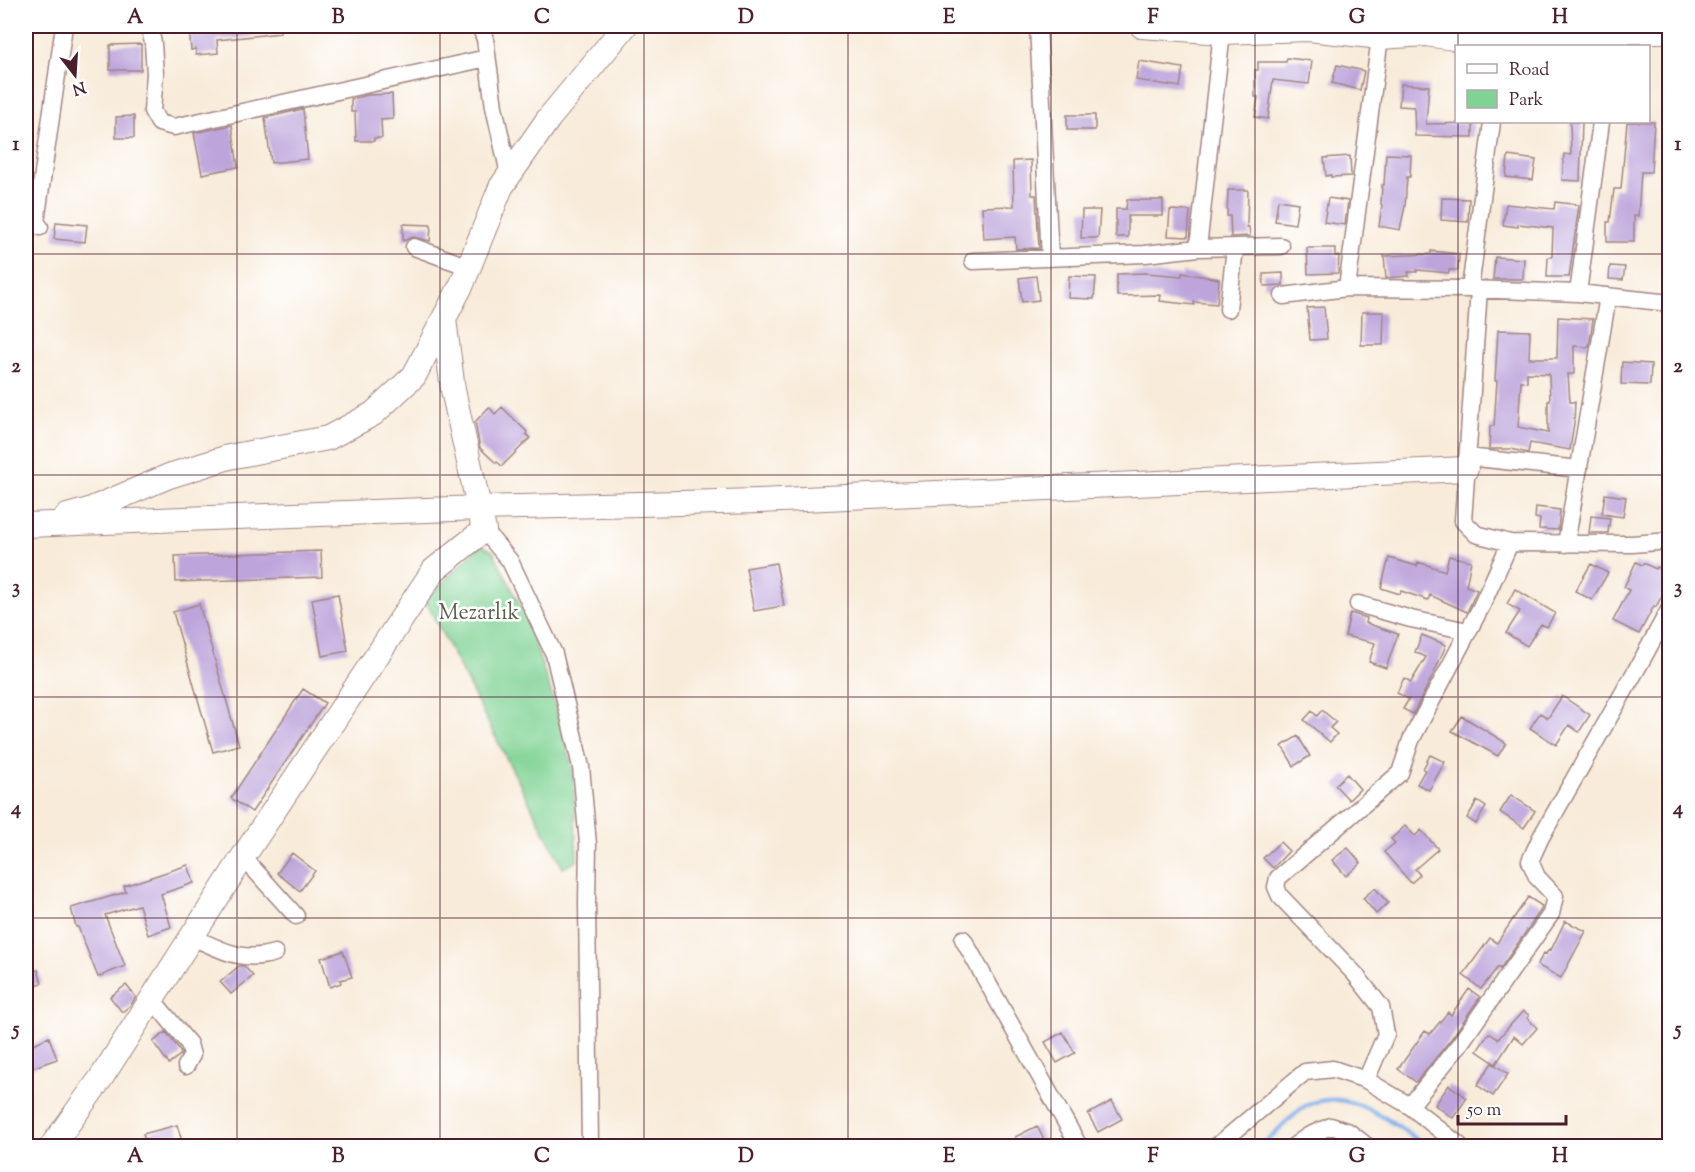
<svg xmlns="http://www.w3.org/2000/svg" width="1695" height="1172" viewBox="0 0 1695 1172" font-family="'Sorts Mill Goudy',serif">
	<rect width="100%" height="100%" fill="#fff"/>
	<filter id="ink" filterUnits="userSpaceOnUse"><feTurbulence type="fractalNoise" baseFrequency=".0167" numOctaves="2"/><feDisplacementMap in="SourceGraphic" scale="12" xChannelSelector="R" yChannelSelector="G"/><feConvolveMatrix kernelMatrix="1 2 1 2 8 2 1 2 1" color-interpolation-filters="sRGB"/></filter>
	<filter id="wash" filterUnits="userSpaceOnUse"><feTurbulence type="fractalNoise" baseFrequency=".008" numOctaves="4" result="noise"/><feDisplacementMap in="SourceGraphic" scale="24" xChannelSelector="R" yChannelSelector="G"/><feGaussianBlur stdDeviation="1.35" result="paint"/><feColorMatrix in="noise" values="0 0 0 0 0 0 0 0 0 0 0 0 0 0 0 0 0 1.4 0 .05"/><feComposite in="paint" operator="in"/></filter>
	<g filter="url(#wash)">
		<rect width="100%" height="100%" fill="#f8ebd9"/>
		<path fill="#80d394" stroke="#657960" stroke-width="1.5" d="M481,545L493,551L526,617L554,702L573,768L577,861L563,868L425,600Z"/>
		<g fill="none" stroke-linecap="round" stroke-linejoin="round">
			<path stroke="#7daee8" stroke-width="4.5" d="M1261,1146C1276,1134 1289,1116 1306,1106C1348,1084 1393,1124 1427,1146"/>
		</g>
		<g id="blocks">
			<path fill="#bda5db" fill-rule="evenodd" d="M201,26H280V33L217,40L218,53L196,55V49L191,50L189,27Z
				M141,44V70H110V45Z
				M1287,58L1312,61L1309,84L1273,80L1268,119L1255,117L1258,97H1255V70H1258V62H1286Z
				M1139,61L1183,68L1180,87L1136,80Z
				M1337,65L1364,71L1360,90L1332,83Z
				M1401,84L1429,86L1426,124L1473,123V137L1415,136L1414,107L1399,106Z
				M392,94L393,119L381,120L382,138H374V141H356L355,112H351V99L368,95Z
				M303,109L308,159L271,163L265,118Z
				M1067,115H1095V130H1067Z
				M134,116V138H116V117Z
				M1570,122H1582L1580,181L1562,180L1564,154L1571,155Z
				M1627,122H1654L1651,172H1641L1638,216H1634V242H1607V222H1610L1614,189H1621Z
				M232,125L238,167L202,174L194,133Z
				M1386,154L1411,155L1410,177H1407L1405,206L1400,230L1379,226L1382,205L1381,204L1382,185H1384Z
				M1350,156L1351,176L1331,177V175L1326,176L1324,158Z
				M1508,156L1536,160L1533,180L1506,177Z
				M1031,160L1032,195H1036L1039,248L1016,249L1015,237L984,239L982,207L1014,206L1013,161Z
				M1228,190H1248L1247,227H1249L1250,236L1231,237L1230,216H1227Z
				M1328,198L1348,201L1345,225L1324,222Z
				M1442,198L1469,199L1468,222L1441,220Z
				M1127,200H1163V216H1128V237H1116V209H1126Z
				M1278,200L1298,203L1295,224L1275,221Z
				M1555,202L1579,205L1569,277H1547L1548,257H1552L1553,228L1518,224V227L1503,225L1506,204L1554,209Z
				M1082,210H1100L1098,238H1081Z
				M1170,210L1190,211L1188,237L1168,236Z
				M56,222L87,225L85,242L54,239Z
				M403,224L431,225L430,241L413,237L403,241Z
				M1307,248H1335V256H1339L1338,273L1308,274Z
				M1431,251L1459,254L1458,270H1449V273L1417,270V272H1408L1409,276L1386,278L1384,256L1431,254Z
				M1495,257L1524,259L1523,279H1493Z
				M1610,266L1625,267L1623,280L1609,279Z
				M1146,273L1182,276V273L1219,279L1217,304L1194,302V305L1160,301L1161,295L1117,296V274Z
				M1283,273V285L1264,286L1263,274Z
				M1036,276L1039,300L1022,302L1019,278Z
				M1069,276L1096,277L1094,299L1068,298Z
				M1324,307L1327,339L1310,340L1307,308Z
				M1362,312H1384L1383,345H1361Z
				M1558,317L1593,319L1589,347L1574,346V374H1568L1570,402H1575L1574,423L1570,450L1530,443L1528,453L1511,449H1489L1490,426H1494L1497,381H1495L1498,330L1530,331L1529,358H1557ZM1527,373L1549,374L1550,401H1548V433L1518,427L1521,381L1527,382Z
				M1622,362L1651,364L1650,385L1621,384Z
				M489,407L495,414L502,407L527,432L526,434L530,438L502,466L497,462L496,463L480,448L475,422Z
				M1605,494L1626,497L1623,517L1602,514Z
				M1536,507L1560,510L1558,530L1539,529L1540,519L1535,518Z
				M1591,516L1610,518L1608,533H1589Z
				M321,551L322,577L176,582L175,556Z
				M1449,556L1471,561L1466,586L1477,590L1467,612L1430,595L1428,600L1401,591L1400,594L1381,588L1389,558L1417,566L1418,562L1445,571Z
				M1636,562L1642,565L1643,563L1656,569L1657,567L1670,573V580L1656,607L1654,606L1639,634L1613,621L1629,590L1624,587Z
				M776,563L784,606L754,611L746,568Z
				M1591,564L1608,573L1592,600L1575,591Z
				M1515,589L1555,613L1547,627L1541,624L1527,646L1506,633L1520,611L1507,604Z
				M338,594L348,651L322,656L312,599Z
				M199,604L239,745L213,752L173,612Z
				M1350,613L1367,618L1366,623L1398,634L1386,668L1369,662L1375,643L1345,636Z
				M1422,635L1446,645L1435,671L1413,714L1403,709L1409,699L1397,693L1404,678L1411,682L1426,657L1415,652Z
				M303,689L325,703L252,812L231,798Z
				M1562,696L1590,715L1579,732L1569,725L1556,745L1530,728L1540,713L1548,718Z
				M1322,710L1336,722L1330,728L1337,734L1330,742L1304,720L1312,711L1317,716Z
				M1462,716L1506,743L1498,756L1452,731Z
				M1298,736L1310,756L1294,766L1282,746Z
				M1430,755L1445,762L1429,790L1417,784L1425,770L1423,769Z
				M1347,774L1360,789L1349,800L1335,785Z
				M1511,795L1535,811L1524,828L1500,812Z
				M1477,801L1486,807L1476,824L1467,818Z
				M1405,826L1415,836L1421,830L1438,849L1415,869L1420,875L1411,883L1384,852L1395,843L1391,839Z
				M1280,842L1289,851L1273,868L1263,858Z
				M1348,848L1361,863L1346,876L1332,860Z
				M292,853L315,871L300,891L277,873Z
				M188,865L194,883L161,894L171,927L148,935L139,905L105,915L125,966L98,977L78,927H76L71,908L126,892L124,886Z
				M1375,888L1388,903L1376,914L1363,898Z
				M1528,897L1542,906L1541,910L1500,969L1498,967L1481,989L1463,975L1490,938L1497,943Z
				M1565,921L1586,931L1561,978L1537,965L1544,953L1546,954L1549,949L1551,950Z
				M343,951L352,977L340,980L341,983L330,987L321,958Z
				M239,966H244L253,976L231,994L220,982Z
				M38,970L42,983L26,988V974Z
				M126,985L136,997L131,1005L122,1012L110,997Z
				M1469,989L1480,997L1451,1039L1416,1082L1398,1069L1425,1031L1430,1034L1448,1012L1451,1015Z
				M1523,1011L1529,1015L1527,1018L1537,1028L1523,1044L1514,1036L1496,1064L1477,1051L1489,1033L1498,1039Z
				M166,1032L179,1049L181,1054L169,1064L153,1042Z
				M1063,1032L1075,1053L1057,1063L1045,1042Z
				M49,1037L57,1059L26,1070V1047Z
				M1492,1063L1508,1074L1493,1096L1477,1085Z
				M1449,1085L1467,1098L1453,1118L1435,1105Z
				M1112,1101L1122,1119L1098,1132L1088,1114Z
				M177,1125L182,1141L164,1146H147L143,1134Z
				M1037,1126L1047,1146H1020L1015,1137Z"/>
		</g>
	</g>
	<g filter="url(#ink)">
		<use href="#blocks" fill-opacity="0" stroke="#a18582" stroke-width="1.5"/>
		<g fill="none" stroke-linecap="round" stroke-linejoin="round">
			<defs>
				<path id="street" d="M148,26L150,29L153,43L155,74L152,111L159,123L174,127L487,58
					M480,26L485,39L494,107L509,174
					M1038,26L1050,258
					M40,227L36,222L64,26
					M414,247L469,267
					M1198,248L1222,32
					M973,261L1145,254L1198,248L1281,246
					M1347,288L1380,37
					M1470,289L1492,122
					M1479,289L1463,521L1476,534L1510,543L1632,544L1670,541
					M1578,293L1601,122
					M1283,296L1347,288L1470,289L1578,293L1670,303
					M1228,309L1235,248
					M1467,457L1579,469
					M484,530L510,561L554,654L581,767L588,844L587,902L590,1146
					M1566,544L1608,296
					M1358,604L1411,619L1468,631
					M243,857L296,916
					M192,937C222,950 241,963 275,953
					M963,939L1079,1146
					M152,999L189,1044L192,1055L186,1066
					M1366,1080L1386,1034L1381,1007L1355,974L1280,896L1276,887L1278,878L1400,773L1411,740L1481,607L1510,543
					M1410,1106L1459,1045L1551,914L1555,896L1537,877L1530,861L1541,837L1643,658L1670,608
					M1217,1146L1305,1072L1333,1069L1366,1080L1410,1106L1460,1146
					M1294,1146L1308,1136L1331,1126L1349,1132L1367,1146"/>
				<path id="secondary" d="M1142,26L1222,32L1309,29L1380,37L1426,34L1510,46
					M1520,46L1629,31H1670
					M67,516L89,510L169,476L229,457L328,438L373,414L414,376L462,284L501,187L549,118L625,26
					M26,525L479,508L759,501L1466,469
					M52,1146L101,1078L243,857L434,570L484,530L453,390L444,319"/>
			</defs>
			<use href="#street" stroke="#a18582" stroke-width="19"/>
			<use href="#secondary" stroke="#a18582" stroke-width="26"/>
			<use href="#street" stroke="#fff" stroke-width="16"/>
			<use href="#secondary" stroke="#fff" stroke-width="24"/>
		</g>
	</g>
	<path fill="none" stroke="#4a1f2b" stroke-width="1.5" stroke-opacity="0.55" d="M237,26V1146M440,26V1146M644,26V1146M848,26V1146M1051,26V1146M1255,26V1146M1458,26V46M1458,122V1146M26,254H1670M26,475H1670M26,697H1670M26,918H1670"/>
	<g text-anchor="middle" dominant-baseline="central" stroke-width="5" stroke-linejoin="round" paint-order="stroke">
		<g font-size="22" fill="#5d5e50" stroke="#fff">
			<text x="479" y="614">Mezarlık</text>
		</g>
	</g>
	<rect width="1695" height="1172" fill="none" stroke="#fff" stroke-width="66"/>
	<rect x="1455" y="45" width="195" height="78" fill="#ffffff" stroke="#b7a5aa" stroke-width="1.5"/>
	<rect x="1467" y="64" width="30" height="9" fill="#ffffff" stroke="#b7a5aa" stroke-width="1.5"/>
	<text x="1509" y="75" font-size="18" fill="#4a1f2b">Road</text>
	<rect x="1467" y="90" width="30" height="18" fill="#80d394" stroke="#b7a5aa" stroke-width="1.5"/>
	<text x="1509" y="105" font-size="18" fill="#4a1f2b">Park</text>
	<g transform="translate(75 75) rotate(163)" stroke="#ffffff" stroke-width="4.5" paint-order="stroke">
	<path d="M0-4.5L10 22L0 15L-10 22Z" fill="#4a1f2b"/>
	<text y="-9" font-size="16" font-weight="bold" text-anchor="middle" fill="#4a1f2b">N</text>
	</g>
	<path d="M1458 1115v9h108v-9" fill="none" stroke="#4a1f2b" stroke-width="3"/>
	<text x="1467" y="1115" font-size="18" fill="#4a1f2b" stroke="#ffffff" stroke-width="4.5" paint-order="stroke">50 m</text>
	<rect x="33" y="33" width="1629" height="1106" fill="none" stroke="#4a1f2b" stroke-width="2"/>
	<g font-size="20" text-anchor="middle" font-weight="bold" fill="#4a1f2b">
		<text x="135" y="23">A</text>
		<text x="338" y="23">B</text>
		<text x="542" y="23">C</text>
		<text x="746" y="23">D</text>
		<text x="949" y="23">E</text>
		<text x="1153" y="23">F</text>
		<text x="1357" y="23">G</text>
		<text x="1560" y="23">H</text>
		<text x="16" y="150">1</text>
		<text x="1678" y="150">1</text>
		<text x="16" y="372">2</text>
		<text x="1678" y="372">2</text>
		<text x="16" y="593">3</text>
		<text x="1678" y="593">3</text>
		<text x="16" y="814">4</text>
		<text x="1678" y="814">4</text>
		<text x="16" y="1035">5</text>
		<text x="1678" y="1035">5</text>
		<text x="135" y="1162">A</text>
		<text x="338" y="1162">B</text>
		<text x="542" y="1162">C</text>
		<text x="746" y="1162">D</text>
		<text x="949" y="1162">E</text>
		<text x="1153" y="1162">F</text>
		<text x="1357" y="1162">G</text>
		<text x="1560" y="1162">H</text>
	</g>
</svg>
